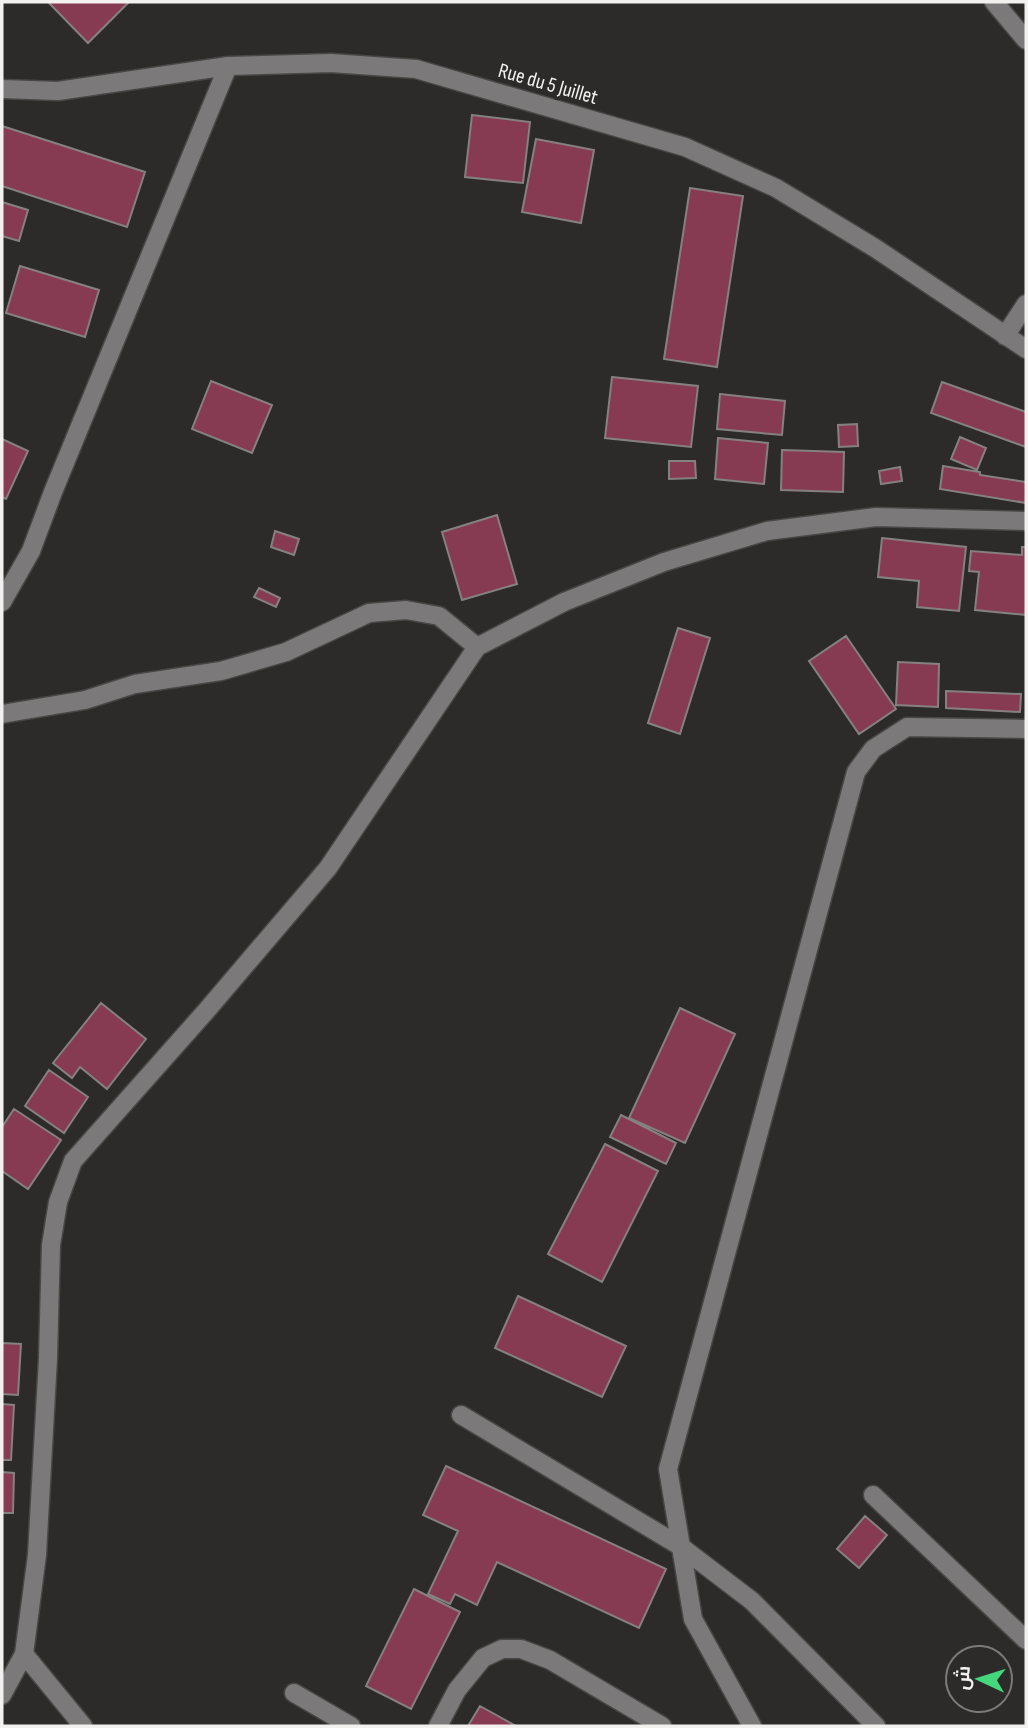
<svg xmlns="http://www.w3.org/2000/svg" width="1028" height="1728" viewBox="0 0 1028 1728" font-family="'Sofia Sans Condensed',Cairo,sans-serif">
	<rect width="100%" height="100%" fill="#2d2a2a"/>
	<path fill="#863b53" stroke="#858081" stroke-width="2" d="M48,2H129L88,43Z
		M472,115L530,122L523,183L465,177Z
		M2,126L145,172L127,227L2,186Z
		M536,139L594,150L581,223L522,212Z
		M690,188L743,196L717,367L664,359Z
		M2,202L28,210L19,241L2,236Z
		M20,266L99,290L85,337L6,313Z
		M612,377L698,386L691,447L605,438Z
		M211,381L272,405L252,453L192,429Z
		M942,382L1026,412V447L931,413Z
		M720,394L785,401L782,435L717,429Z
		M857,424L858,446L839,447L838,425Z
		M960,437L986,448L977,470L951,459Z
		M718,438L768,443L764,484L715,479Z
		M2,439L28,451L6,499L2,497Z
		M782,450L844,452L843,492L781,490Z
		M669,461H695L696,478L669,479Z
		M943,466L980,472V475L1026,482V503L940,489Z
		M900,467L902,481L881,484L879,471Z
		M497,515L517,584L462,600L442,532Z
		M275,531L299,539L294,555L271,547Z
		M882,538L966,547L959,611L917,607L919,581L878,577Z
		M1022,547H1026V615L975,610L979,572L969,571L971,551L1022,555Z
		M259,588L280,598L276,607L254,597Z
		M678,628L710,638L680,734L648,723Z
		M846,636L896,709L859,734L809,661Z
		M898,662L939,664L938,707L896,705Z
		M946,691L1021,694L1020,712L946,708Z
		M101,1003L146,1039L107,1089L80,1067L72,1078L53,1063Z
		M680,1008L735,1034L685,1143L629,1118Z
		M49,1070L88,1097L64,1133L25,1106Z
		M14,1109L61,1140L28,1189L2,1171V1127Z
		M621,1115L676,1143L666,1164L610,1137Z
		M605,1144L658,1171L602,1282L548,1254Z
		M518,1296L626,1346L602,1397L495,1348Z
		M2,1343L21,1344L18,1395L2,1394Z
		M2,1404L14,1405L11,1460H2Z
		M446,1466L666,1569L639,1628L497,1562L477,1605L455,1594L450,1604L428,1594L458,1531L423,1515Z
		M2,1472L14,1473L13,1513H2Z
		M865,1516L887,1535L859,1568L837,1549Z
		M414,1589L460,1612L411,1709L366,1686Z
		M480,1706L516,1726H468Z"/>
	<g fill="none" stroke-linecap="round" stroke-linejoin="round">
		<defs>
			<path id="minor" d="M994,2L1026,40
				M2,89L58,91L228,66L331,63L416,69L685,147L776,188L875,248L1026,349
				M1005,336L1026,304
				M2,602L31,551L53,492L228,66
				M2,714L85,700L135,684L221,671L286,652L369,613L406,610L439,616L477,647
				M461,1415L680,1546L752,1601L876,1726
				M873,1495L1026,1640
				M24,1654L83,1726
				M294,1693L351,1726
				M2,1695L24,1654L37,1555L48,1358L51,1245L58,1202L73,1161L207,1010L328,868L477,647L564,602L664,562L767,531L876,517L1026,521
				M438,1726L457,1690L483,1658L502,1649H521L550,1660L662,1726
				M752,1726L693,1619L668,1469L856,772L873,749L907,727L1026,729"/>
		</defs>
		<use href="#minor" stroke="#494646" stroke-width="21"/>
		<use href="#minor" stroke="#7b7979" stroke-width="18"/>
	</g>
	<g text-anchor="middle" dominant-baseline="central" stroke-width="7" stroke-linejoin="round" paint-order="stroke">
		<g font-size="21" fill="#f3f0f0" stroke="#2d2a2a">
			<text transform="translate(548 84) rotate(16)">Rue du 5 Juillet</text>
		</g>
	</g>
	<rect width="1028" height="1728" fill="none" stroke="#f3f0f0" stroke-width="7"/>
	<g transform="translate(979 1679) rotate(274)"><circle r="33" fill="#2d2a2a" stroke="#7c7979" stroke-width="2"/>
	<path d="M0-5L12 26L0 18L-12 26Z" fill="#44d77b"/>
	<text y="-10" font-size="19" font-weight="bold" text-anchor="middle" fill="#f3f0f0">ش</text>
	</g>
</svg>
